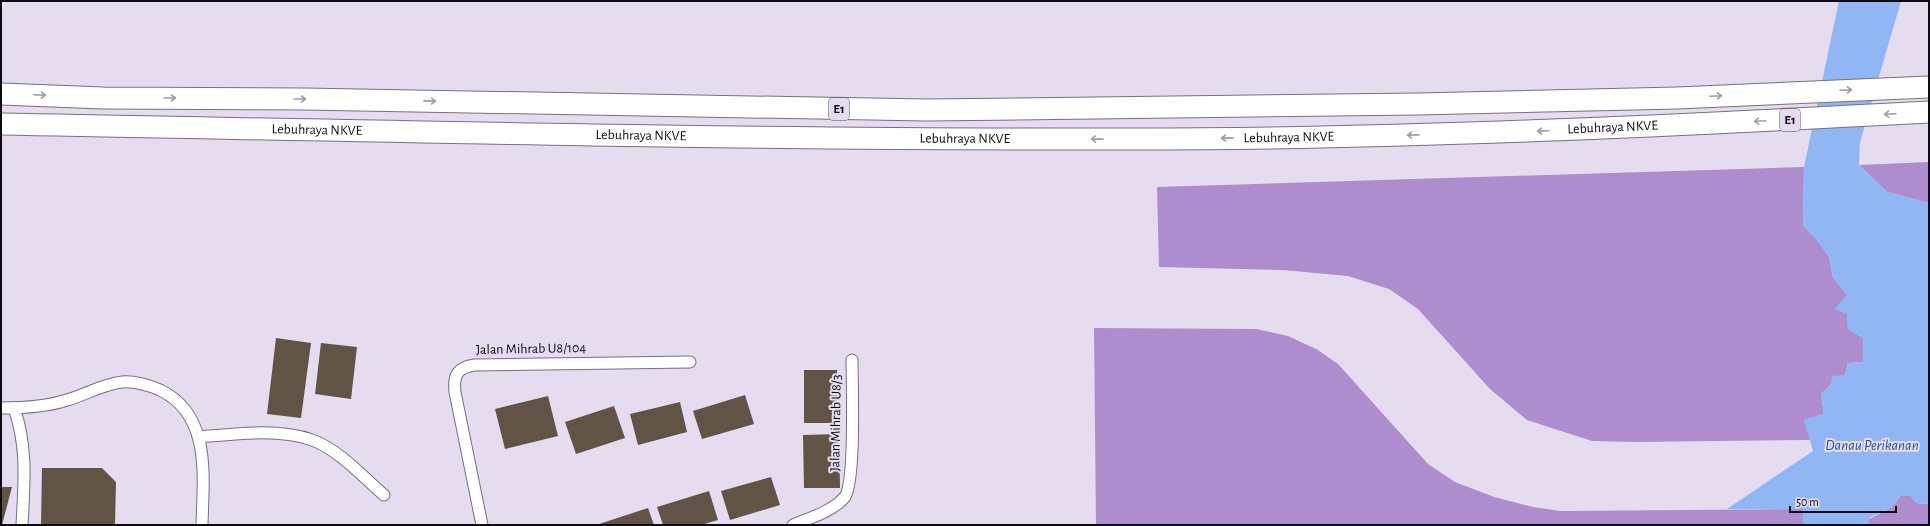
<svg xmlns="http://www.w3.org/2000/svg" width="1930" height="526" viewBox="0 0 1930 526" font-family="'Alegreya Sans',sans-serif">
	<rect width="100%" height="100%" fill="#e5dcf0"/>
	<path fill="#ad8dcd" d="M1929,162V203L1887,192L1859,165Z
		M1804,167L1803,225L1817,240L1829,257L1833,277L1847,295L1848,329L1863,338V362L1848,363L1845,375L1831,384L1821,394L1824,414L1804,420L1811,440L1634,442L1592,441L1527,420L1490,389L1418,309L1389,289L1348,276L1283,270L1159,267L1157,187Z
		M1094,328L1256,329L1288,336L1318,350L1338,364L1428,464L1455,482L1494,497L1533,507L1560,511L1803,509L1804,525H1096Z
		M1901,495L1911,496L1916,503L1929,504V525H1869V519L1892,507Z"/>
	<path fill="#90b6f3" d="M1839,1H1901L1860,142L1859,165L1887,192L1929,203V504L1916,503L1911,496L1901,495L1892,507L1869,518V525H1804L1802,509H1727L1813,451L1804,420L1824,414L1821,394L1831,384L1832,376L1845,375L1848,363L1863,362V338L1848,329L1847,314L1834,309L1847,295L1833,277L1829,257L1817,240L1803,225L1804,167Z"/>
	<path fill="#615446" d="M276,338L311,343L301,418L267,414Z
		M321,343L357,347L351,399L315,394Z
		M804,370H837L836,423H804Z
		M745,395L754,424L702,439L693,411Z
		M548,396L558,436L505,449L495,409Z
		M680,402L687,432L638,445L630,414Z
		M614,406L625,438L576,454L565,422Z
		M839,434L840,488H804L803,435Z
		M42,468H102L116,482L115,525L41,524Z
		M771,477L780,505L730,520L721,491Z
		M1,487H12L2,525H1Z
		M709,491L718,520L701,525H663L657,507Z
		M648,508L654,525H596Z"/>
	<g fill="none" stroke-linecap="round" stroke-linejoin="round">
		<defs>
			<path id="minor" d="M1,408C23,408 46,407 67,400C85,395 103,384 122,382C135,381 148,385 160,390C212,415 203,477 202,525
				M14,408C28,447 24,485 22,525
				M199,437C233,434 279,428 312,440C338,449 363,477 384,495
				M482,525L455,392C453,375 458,367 475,365L690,362
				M793,525C810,518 831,512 844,498C856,485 852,383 852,360"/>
			<g id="motorway">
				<path d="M1,94L103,98L304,99L926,110L1418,104L1677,98L1929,87"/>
				<path id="s1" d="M1,124C379,131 757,140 1135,139C1400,139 1665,126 1929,112"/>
			</g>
		</defs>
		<use href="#minor" stroke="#776f7f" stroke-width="13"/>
		<use href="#motorway" stroke="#776f7f" stroke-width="23"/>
		<use href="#minor" stroke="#fff" stroke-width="11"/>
		<use href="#motorway" stroke="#fff" stroke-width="21"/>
	</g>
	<defs><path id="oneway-shaft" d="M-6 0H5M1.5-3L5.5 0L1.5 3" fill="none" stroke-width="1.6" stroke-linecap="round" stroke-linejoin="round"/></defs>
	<g stroke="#9e9d9f">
		<use href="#oneway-shaft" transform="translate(1846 90) rotate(-3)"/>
		<use href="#oneway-shaft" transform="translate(40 95) rotate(2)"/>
		<use href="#oneway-shaft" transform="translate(1716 96) rotate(-3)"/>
		<use href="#oneway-shaft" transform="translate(170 98)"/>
		<use href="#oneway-shaft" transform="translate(300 99)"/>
		<use href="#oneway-shaft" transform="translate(430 101) rotate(1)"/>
		<use href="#oneway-shaft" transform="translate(1890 114) rotate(177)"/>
		<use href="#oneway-shaft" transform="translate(1760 121) rotate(177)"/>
		<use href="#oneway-shaft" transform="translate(1543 131) rotate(178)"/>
		<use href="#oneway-shaft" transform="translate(1413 135) rotate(179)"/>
		<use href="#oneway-shaft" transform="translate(1227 138) rotate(179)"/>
		<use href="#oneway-shaft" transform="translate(1097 139) rotate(-179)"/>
	</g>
	<g text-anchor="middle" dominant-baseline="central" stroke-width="4" stroke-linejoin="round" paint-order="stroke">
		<g fill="#e5dcf0" stroke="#4e4953" stroke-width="1">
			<rect x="829" y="98" width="20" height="22" rx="3"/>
			<rect x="1780" y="109" width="20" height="22" rx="3"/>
		</g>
		<g font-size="13" font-weight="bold" fill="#0d0a10">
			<text x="839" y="109">E1</text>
			<text x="1790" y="120">E1</text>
		</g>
		<g font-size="14" fill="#0d0a10" stroke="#e5dcf0">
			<text stroke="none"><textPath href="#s1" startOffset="1612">Lebuhraya NKVE</textPath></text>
			<text stroke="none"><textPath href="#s1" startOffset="316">Lebuhraya NKVE</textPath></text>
			<text stroke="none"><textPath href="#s1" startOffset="640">Lebuhraya NKVE</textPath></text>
			<text stroke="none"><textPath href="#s1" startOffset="1288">Lebuhraya NKVE</textPath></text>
			<text stroke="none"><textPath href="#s1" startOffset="964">Lebuhraya NKVE</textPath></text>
			<text transform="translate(531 349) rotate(-1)">Jalan Mihrab U8/104</text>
			<text transform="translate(836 423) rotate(-89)">Jalan Mihrab U8/3</text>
		</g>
		<g font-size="15" font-style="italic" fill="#27539b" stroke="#e5dcf0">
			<text x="1872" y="445">Danau Perikanan</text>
		</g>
	</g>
	<rect width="1930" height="526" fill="none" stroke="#0d0a10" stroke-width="4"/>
	<path d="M1790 506v6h106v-6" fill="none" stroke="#0d0a10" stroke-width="2"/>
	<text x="1796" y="506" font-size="12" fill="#0d0a10" stroke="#e5dcf0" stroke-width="3" paint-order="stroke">50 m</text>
</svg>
